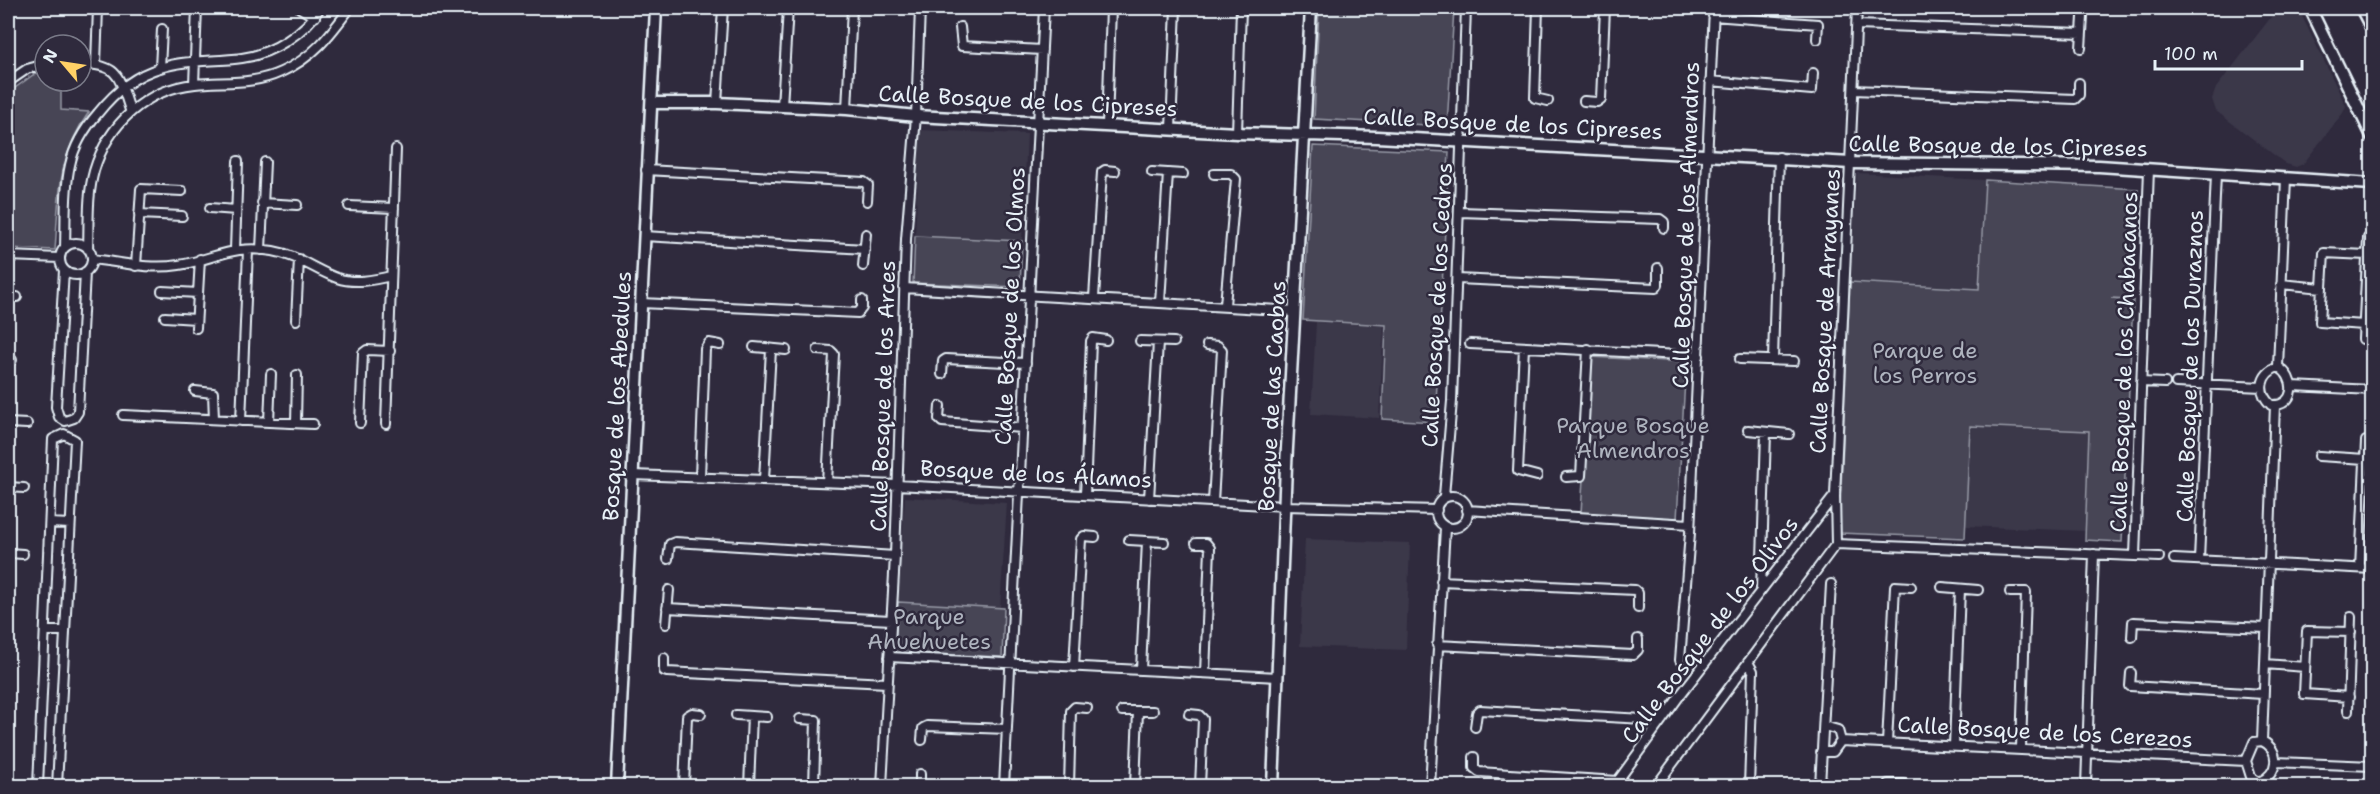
<svg xmlns="http://www.w3.org/2000/svg" width="2380" height="794" viewBox="0 0 2380 794" font-family="'Shantell Sans',sans-serif">
	<rect width="100%" height="100%" fill="#2f2a3d"/>
	<filter id="ink" filterUnits="userSpaceOnUse"><feTurbulence type="fractalNoise" baseFrequency=".0167" numOctaves="2"/><feDisplacementMap in="SourceGraphic" scale="12" xChannelSelector="R" yChannelSelector="G"/><feConvolveMatrix kernelMatrix="1 2 1 2 8 2 1 2 1" color-interpolation-filters="sRGB"/></filter>
	<g filter="url(#ink)">
		<path fill="#3b3749" d="M2278,8H2296L2300,12L2346,106L2343,113L2303,164L2296,167L2286,164L2216,111L2212,99L2216,88Z
			M920,130L1027,134L1022,241L915,236Z
			M1857,173L1985,180L1979,289L1850,282Z
			M1316,322L1384,326L1379,418L1311,414Z
			M1970,426L2089,431L2085,531L1965,526Z
			M905,497L1007,503L1000,608L898,602Z
			M1305,539L1410,543L1406,650L1300,646Z"/>
		<path fill="#464455" stroke="#979aa6" stroke-width="1.5" d="M1319,8H1454L1447,126L1314,119Z
			M45,71V81H61V110L89,112C57,157 59,197 55,250L8,248V141L11,91L33,75Z
			M1313,146L1449,152L1435,422L1382,419L1386,325L1303,320Z
			M1985,180L2138,189L2131,299L2111,298L2133,300L2122,542L2085,540L2089,431L1970,426L1965,538L1839,533L1850,282L1979,289Z
			M915,236L1022,241L1020,287L913,283Z
			M1590,357L1686,362L1677,519L1581,514Z
			M898,602L1004,608L1002,657L894,652Z"/>
		<g fill="none" stroke-linecap="round" stroke-linejoin="round">
			<defs>
				<path id="street" d="M300,8L315,17
					M1538,8L1535,98L1548,101
					M1713,16L1818,24L1817,39
					M1857,25L2082,33
					M960,27L962,46L1042,50
					M2081,48L2083,17
					M81,64C120,64 119,78 130,110
					M96,64L98,8
					M160,68L162,29
					M1710,81L1812,90L1813,73
					M8,82L27,69L45,64
					M194,84L197,8
					M1854,90L2075,99L2079,95V83
					M1584,101L1597,102L1601,99L1605,8
					M717,103L723,8
					M782,106L788,8
					M847,109L852,8
					M1107,125L1111,8
					M1171,129L1176,8
					M1237,133L1241,8
					M646,170L864,182L868,185L867,201
					M1152,172L1183,174
					M1214,174H1231L1236,179L1225,305
					M262,203L297,205
					M349,206L394,208
					M210,208L236,210
					M1460,212L1660,219L1664,222V228
					M139,214L182,216
					M644,236L865,249
					M60 259a16 16 0 1 1 32 0a16 16 0 1 1-32 0Z
					M65,247C66,221 64,191 70,165C74,146 85,128 98,113C114,93 135,75 160,68C186,59 215,62 242,58C272,54 305,33 320,8
					M88,249C89,224 87,196 94,171C108,124 146,89 195,84C225,81 253,85 281,72C313,58 330,35 350,8
					M235,250L238,161
					M261,250L265,162
					M8,256L60,258
					M92,259C120,262 149,270 179,265C216,259 232,244 273,251C297,255 315,270 337,278C354,284 374,280 391,276
					M136,266L141,189L182,191
					M863,266L866,234
					M64,270L56,407L59,417L65,421L74,418L78,412L85,272
					M1457,279L1656,288L1658,285V268
					M2281,284L2322,288
					M904,288L1295,311
					M162,291L198,293
					M8,297H17
					M1094,298L1102,172L1105,170L1115,171
					M641,303L858,313L862,308V300
					M1160,303L1168,173
					M165,317L196,319
					M296,320L299,259
					M2364,325L2320,322L2324,253L2367,255
					M196,328L200,259
					M2363,339L2368,238
					M1140,341L1174,342
					M1470,344L1699,356
					M1207,345L1218,346L1222,350L1213,502
					M754,347L786,350
					M1524,347L1518,471L1537,476
					M818,350L831,351L834,354L827,482
					M1740,359L1794,361
					M8,360H12
					M1773,360L1779,157
					M2278,367L2286,178
					M2278,367C2297,377 2296,407 2271,405C2257,392 2260,374 2278,367Z
					M942,374L943,361L946,359L1026,363
					M2141,382L2165,383
					M2176,383L2262,387
					M2293,386L2372,390
					M195,391L213,393L214,419
					M940,406L939,419L942,422L1022,428
					M123,415L313,424
					M241,421L248,250
					M269,422L271,374
					M8,423L27,424
					M296,423L297,375
					M360,423L363,353L367,350L390,351
					M386,424L396,149
					M1748,430L1789,434
					M2319,456L2365,459
					M633,475L897,485L1285,506L1437,510
					M700,477L705,349L709,343L720,345
					M1566,477L1581,476L1588,349
					M764,480L771,349
					M8,487L24,488
					M1085,495L1091,341L1093,338L1106,340
					M1444,496L1452,401L1466,8
					M1436 512a16 16 0 1 1 32 0a16 16 0 1 1-32 0Z
					M1149,499L1158,342
					M1467,510L1690,524
					M50,523L70,524
					M1129,540L1164,542
					M1196,543H1206L1210,548L1205,673
					M1836,544L1835,495L1857,8
					M1836,544L2159,557
					M8,553L23,554
					M2135,556L2149,169
					M668,559L670,544L675,542L895,556
					M2174,559L2372,569
					M2199,560L2216,174
					M2360,568L2366,441
					M1441,581L1635,590L1638,593V608
					M1942,587L1978,590
					M1761,590L1766,433
					M2010,592H2026L2021,748
					M667,608L891,620
					M666,624L669,590
					M45,631H65
					M2132,637L2133,622L2266,628
					M1437,645L1633,655L1638,650V639
					M889,657L1278,677
					M664,658V671L667,672L887,683
					M1680,660L1690,533L1714,8
					M1748,662L1753,671L1749,786
					M2265,664L2305,667
					M1074,667L1081,539L1084,536L1095,537
					M1141,670L1147,541
					M2131,673L2130,686L2263,694
					M2349,697L2304,694L2307,631L2351,632
					M1122,711H1153
					M2348,711L2351,617
					M1189,714L1199,715L1203,719L1200,786
					M736,715L767,717
					M800,719L816,720L814,786
					M1475,727L1477,713L1480,710L1662,720
					M922,740L923,728L927,726L1007,729
					M1841,741L2246,761
					M2262,741L2275,405
					M2262,741C2281,750 2279,774 2259,782L2251,777L2246,761L2254,742Z
					M1887,743L1895,586L1911,587
					M1954,746L1960,589
					M1821,752H1833L1841,741L1838,730L1824,726
					M1474,757V768L1479,772L1618,781
					M2276,762L2372,766
					M1936,785L1970,786
					M38,786L53,439L64,434L75,440L57,786
					M684,786L687,716L692,713L701,714
					M749,786L752,716
					M882,786L895,556L906,239L916,116L920,8
					M920,786V774
					M1004,786L1044,8
					M1069,786L1071,711L1075,707L1087,708
					M1135,786L1138,711
					M1430,786L1445,528
					M1614,786L1681,694L1835,495
					M1656,786L1836,544
					M1820,786L1831,584
					M1888,786V784H1903
					M2086,786L2094,554"/>
				<path id="secondary" d="M2310,8L2372,136
					M2361,8L2372,29
					M652,103H717L847,109L916,116L1237,133L1377,137L1851,163L2099,166L2372,184
					M617,786L656,8
					M1273,786L1286,466L1311,8"/>
			</defs>
			<use href="#street" stroke="#e8f1f8" stroke-width="12"/>
			<use href="#secondary" stroke="#e8f1f8" stroke-width="15"/>
			<use href="#street" stroke="#2f2a3d" stroke-width="8"/>
			<use href="#secondary" stroke="#2f2a3d" stroke-width="10"/>
		</g>
	</g>
	<g text-anchor="middle" dominant-baseline="central" stroke-width="5" stroke-linejoin="round" paint-order="stroke">
		<g font-size="22" fill="#e8f1f8" stroke="#2f2a3d">
			<text transform="translate(1028 101) rotate(3)">Calle Bosque de los Cipreses</text>
			<text transform="translate(1513 124) rotate(3)">Calle Bosque de los Cipreses</text>
			<text transform="translate(1998 146) rotate(1)">Calle Bosque de los Cipreses</text>
			<text transform="translate(1686 225) rotate(-88)">Calle Bosque de los Almendros</text>
			<text transform="translate(1437 305) rotate(-87)">Calle Bosque de los Cedros</text>
			<text transform="translate(1010 306) rotate(-87)">Calle Bosque de los Olmos</text>
			<text transform="translate(1825 311) rotate(-87)">Calle Bosque de Arrayanes</text>
			<text transform="translate(2124 362) rotate(-88)">Calle Bosque de los Chabacanos</text>
			<text transform="translate(2190 366) rotate(-88)">Calle Bosque de los Duraznos</text>
			<text transform="translate(617 396) rotate(-87)">Bosque de los Abedules</text>
			<text transform="translate(883 396) rotate(-88)">Calle Bosque de los Arces</text>
			<text transform="translate(1272 396) rotate(-87)">Bosque de las Caobas</text>
			<text transform="translate(1036 474) rotate(3)">Bosque de los Álamos</text>
			<text transform="translate(1710 630) rotate(-53)">Calle Bosque de los Olivos</text>
			<text transform="translate(2045 732) rotate(3)">Calle Bosque de los Cerezos</text>
		</g>
		<g font-size="22" fill="#afb4bf" stroke="#2f2a3d">
			<text x="1925" y="350">Parque de<tspan x="1925" dy="25">los Perros</tspan></text>
			<text x="1633" y="425">Parque Bosque<tspan x="1633" dy="25">Almendros</tspan></text>
			<text x="929" y="616">Parque<tspan x="929" dy="25">Ahuehuetes</tspan></text>
		</g>
	</g>
	<rect width="2380" height="794" fill="none" stroke="#2f2a3d" stroke-width="30"/>
	<rect x="15" y="15" width="2350" height="764" fill="none" stroke="#e8f1f8" stroke-width="2" filter="url(#ink)"/>
	<g transform="translate(63 63) rotate(299)"><circle r="28" fill="#2f2a3d" stroke="#797a88" stroke-width="1.5"/>
	<path d="M0-4.5L10 22L0 15L-10 22Z" fill="#ffd166"/>
	<text y="-9" font-size="16" font-weight="bold" text-anchor="middle" fill="#e8f1f8">N</text>
	</g>
	<path d="M2155 60v9h147v-9" fill="none" stroke="#e8f1f8" stroke-width="3"/>
	<text x="2164" y="60" font-size="18" fill="#e8f1f8" stroke="#2f2a3d" stroke-width="4.5" paint-order="stroke">100 m</text>
</svg>
